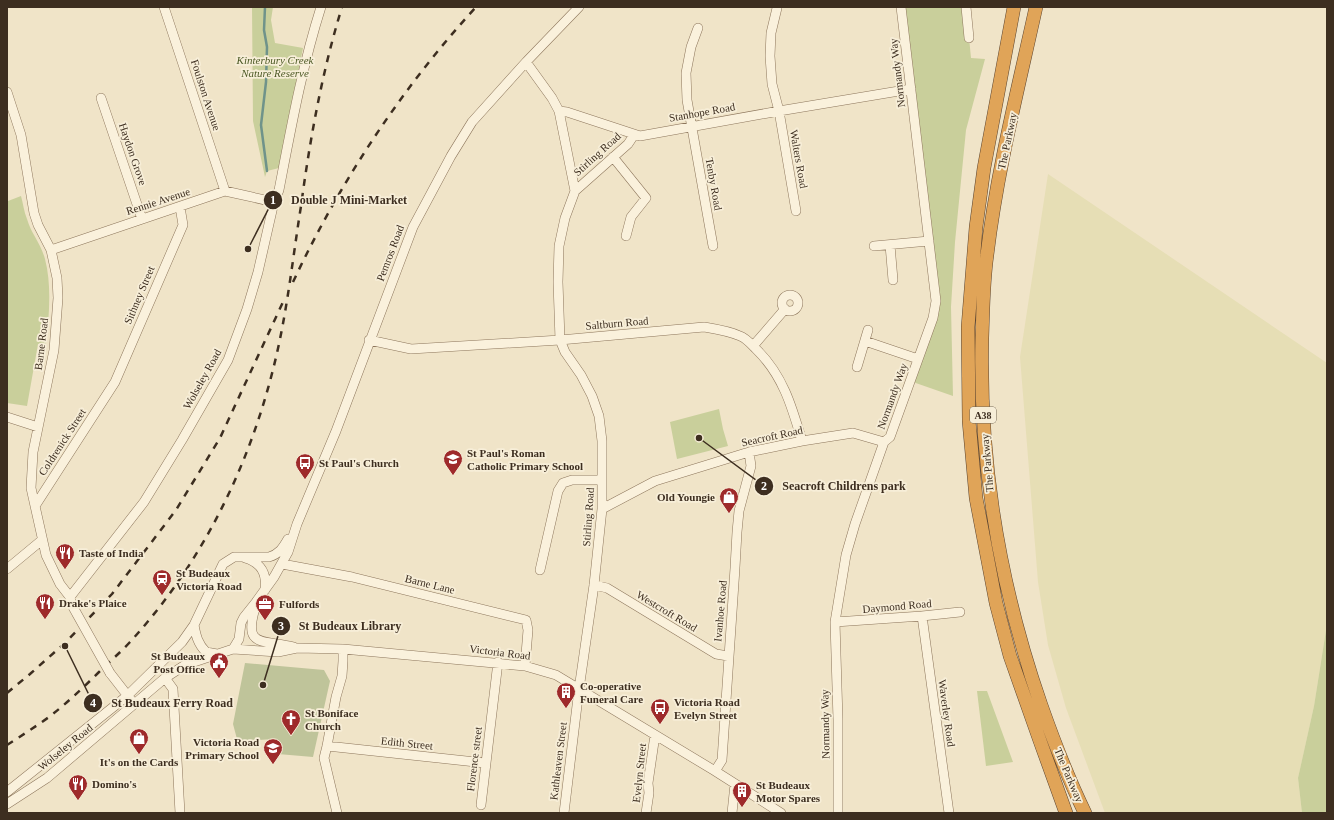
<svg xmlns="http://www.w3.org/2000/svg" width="1334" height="820" viewBox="0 0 1334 820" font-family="'Times New Roman',serif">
	<rect width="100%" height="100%" fill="#f0e4c8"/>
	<path fill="#e6deb5" d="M1048,174L1327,363V624L1314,706L1298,778L1302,813H1105L1066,708L1048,645L1038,582L1020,357Z"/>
	<path fill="#c9cf9b" d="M252,7H273L271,20L275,43L303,48L279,168L267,171L265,177L253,121Z
		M901,7H966L971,58L985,59L966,130L955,242L951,307L953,396L910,381L936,300Z
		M21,196C23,203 24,212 27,219C31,233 41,244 45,259C52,286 49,317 46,344H38L27,406L7,403V203L8,201Z
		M719,409L723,429L728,446L677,459L670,422Z
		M1327,624V813H1302L1298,778L1314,706Z
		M977,691H987L1013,762L986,766Z"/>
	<path fill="#bfc49a" d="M245,663L324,670L330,681L313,757L278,754L275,739L244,741L237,739L233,724Z"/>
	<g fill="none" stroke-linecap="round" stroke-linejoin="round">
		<path stroke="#6f938a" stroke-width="2.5" d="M265,7L264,30L267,47L266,82L261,125L267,171"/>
		<defs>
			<path id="minor" d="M164,7L225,191
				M966,7L969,38
				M777,8L771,33L770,56L772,84L779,111L796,211
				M698,28L691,47L686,73L687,100L713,246
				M526,62L552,98L559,111L575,191L565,218L559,246L558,282L560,340L565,352L581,375L592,396L599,416L602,441V509L594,585L579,689L564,813
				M7,92L21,135L34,213L38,225L51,250L57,278L58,298L54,350L33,452L31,488L46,555L60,584L70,597L71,602
				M101,98L142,219
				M559,111L567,112L640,136L779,111L911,89
				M613,157L646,198L631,217L626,236
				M575,191L628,144L634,135
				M890,245L893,280
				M874,246L929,241
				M51,250L225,191L274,202
				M782 303a8 8 0 1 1 16 0a8 8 0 1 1-16 0Z
				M369,340L411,349L560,340L704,327C716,329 729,331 740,336C746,338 752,345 756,349C783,375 792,407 802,441
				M865,341L918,359
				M753,346L785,309
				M857,367L868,330
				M7,417L38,427
				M35,506L115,382L183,225L180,207
				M602,509L655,481L749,452L802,441L853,433L884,442
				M245,558C262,563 267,574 265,590
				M282,564L352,577L526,620L528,630L525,666
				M7,569L42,540
				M540,570L558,491L563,483L572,480H602
				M594,585L607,588L716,654L728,656
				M70,597L144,502L182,440L228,360L247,309L258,272L274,202L279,190C291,128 302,67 321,7
				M256,605C242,649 262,639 294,647
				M922,616L949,813
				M835,622L922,616L960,612
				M194,625C196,636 198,644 206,652L217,654
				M233,649L239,639L241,623L244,617L256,602L274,577L288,552L297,524L336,431L413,227L451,156L472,122L526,62L579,7
				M110,673L131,700
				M165,678L173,689L180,813
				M327,746L485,763
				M715,771L722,760L735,568L737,532L739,511L751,466L749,452
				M7,792L127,696L182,642L194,625L223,564L234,557H269C279,554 283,548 288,539
				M7,804L47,778L165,678L185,665L233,649L278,652L297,648L343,649L525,666L556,675L715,771L781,813
				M481,805L498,662
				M337,813L324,758L327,746L336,697L342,676L343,661V649
				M646,813L649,793L648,783L655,735
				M732,813L735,784
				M838,813V720L835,622L846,555L855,524L884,442L890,437L933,318L936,301L901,7"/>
			<path id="highway" d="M1014,7L984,168L976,227L968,327L969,421L976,498L996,603L1010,656L1040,741L1066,813
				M1036,7C1018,89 997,171 987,255C983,283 983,311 982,338C979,463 1000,587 1041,705C1054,742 1068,778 1085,813"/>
		</defs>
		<use href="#minor" stroke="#8d765c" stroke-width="10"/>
		<use href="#highway" stroke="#5b4430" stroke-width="14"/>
		<use href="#minor" stroke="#faf1dc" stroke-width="9"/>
		<use href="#highway" stroke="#e0a458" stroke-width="13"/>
		<path stroke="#3d2e20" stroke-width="2.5" stroke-dasharray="7 7" stroke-linecap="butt" d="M293,282C340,182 401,89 476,7
			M7,693L30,674L66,642L112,594L176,510L220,438L283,302
			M7,745C21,736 35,727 49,717C67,703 83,688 99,672C109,662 120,653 130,642C207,558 257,451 280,339C289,295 294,250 301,206C310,139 322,72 342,7"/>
		<defs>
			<path id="minor-bridge" d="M73,607L110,673"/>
		</defs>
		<use href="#minor-bridge" stroke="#8d765c" stroke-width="10" stroke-linecap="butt"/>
		<use href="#minor-bridge" stroke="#faf1dc" stroke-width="9"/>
	</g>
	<defs>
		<symbol id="school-pin" viewBox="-11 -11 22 30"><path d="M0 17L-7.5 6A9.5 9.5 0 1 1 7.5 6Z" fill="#9e2a2b" stroke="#f7eed8"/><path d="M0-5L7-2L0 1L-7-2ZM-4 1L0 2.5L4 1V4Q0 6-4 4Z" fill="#fff"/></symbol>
		<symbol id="bus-pin" viewBox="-11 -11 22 30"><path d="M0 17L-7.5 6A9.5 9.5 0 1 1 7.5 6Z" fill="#9e2a2b" stroke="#f7eed8"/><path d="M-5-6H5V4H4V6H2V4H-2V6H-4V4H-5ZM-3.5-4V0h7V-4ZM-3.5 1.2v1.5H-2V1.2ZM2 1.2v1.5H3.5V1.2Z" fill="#fff"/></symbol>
		<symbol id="shop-pin" viewBox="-11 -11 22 30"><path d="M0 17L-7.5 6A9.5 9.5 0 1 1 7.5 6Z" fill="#9e2a2b" stroke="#f7eed8"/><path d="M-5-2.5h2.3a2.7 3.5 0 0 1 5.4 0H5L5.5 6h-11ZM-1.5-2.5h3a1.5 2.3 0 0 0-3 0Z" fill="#fff"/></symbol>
		<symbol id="restaurant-pin" viewBox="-11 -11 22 30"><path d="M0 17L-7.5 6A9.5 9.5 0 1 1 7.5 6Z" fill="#9e2a2b" stroke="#f7eed8"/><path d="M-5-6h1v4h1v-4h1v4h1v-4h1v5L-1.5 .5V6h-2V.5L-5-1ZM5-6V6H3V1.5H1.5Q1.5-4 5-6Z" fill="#fff"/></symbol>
		<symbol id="station-pin" viewBox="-11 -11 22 30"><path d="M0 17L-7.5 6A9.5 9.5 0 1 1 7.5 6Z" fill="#9e2a2b" stroke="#f7eed8"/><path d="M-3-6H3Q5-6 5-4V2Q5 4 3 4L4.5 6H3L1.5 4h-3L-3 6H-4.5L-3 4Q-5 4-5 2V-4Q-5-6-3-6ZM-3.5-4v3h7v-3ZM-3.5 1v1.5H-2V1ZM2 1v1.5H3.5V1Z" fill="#fff"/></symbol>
		<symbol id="office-pin" viewBox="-11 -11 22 30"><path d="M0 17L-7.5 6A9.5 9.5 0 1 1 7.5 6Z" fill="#9e2a2b" stroke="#f7eed8"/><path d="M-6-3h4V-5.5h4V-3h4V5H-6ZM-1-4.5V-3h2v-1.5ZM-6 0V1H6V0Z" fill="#fff"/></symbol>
		<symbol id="civic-pin" viewBox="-11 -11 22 30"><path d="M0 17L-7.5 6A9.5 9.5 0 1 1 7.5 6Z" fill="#9e2a2b" stroke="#f7eed8"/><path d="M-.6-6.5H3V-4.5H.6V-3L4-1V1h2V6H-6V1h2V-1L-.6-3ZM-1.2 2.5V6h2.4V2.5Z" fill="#fff"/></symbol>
		<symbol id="building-pin" viewBox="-11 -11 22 30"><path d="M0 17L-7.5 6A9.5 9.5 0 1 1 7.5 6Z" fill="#9e2a2b" stroke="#f7eed8"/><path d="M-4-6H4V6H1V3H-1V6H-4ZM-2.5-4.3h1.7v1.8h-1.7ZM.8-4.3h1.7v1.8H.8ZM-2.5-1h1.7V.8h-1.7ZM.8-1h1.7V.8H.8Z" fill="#fff"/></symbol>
		<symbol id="church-pin" viewBox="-11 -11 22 30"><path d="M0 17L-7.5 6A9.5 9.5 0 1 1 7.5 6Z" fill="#9e2a2b" stroke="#f7eed8"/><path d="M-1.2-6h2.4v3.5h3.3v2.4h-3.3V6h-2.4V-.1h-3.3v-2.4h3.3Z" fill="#fff"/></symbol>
	</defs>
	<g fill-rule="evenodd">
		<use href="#school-pin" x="442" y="448" width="22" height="30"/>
		<use href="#bus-pin" x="294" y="452" width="22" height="30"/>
		<use href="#shop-pin" x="718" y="486" width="22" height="30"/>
		<use href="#restaurant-pin" x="54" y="542" width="22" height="30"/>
		<use href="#station-pin" x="151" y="568" width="22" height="30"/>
		<use href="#restaurant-pin" x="34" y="592" width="22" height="30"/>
		<use href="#office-pin" x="254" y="593" width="22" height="30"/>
		<use href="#civic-pin" x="208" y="651" width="22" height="30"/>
		<use href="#building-pin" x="555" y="681" width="22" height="30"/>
		<use href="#bus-pin" x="649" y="697" width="22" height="30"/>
		<use href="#church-pin" x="280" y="708" width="22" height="30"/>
		<use href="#shop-pin" x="128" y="727" width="22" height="30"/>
		<use href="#school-pin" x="262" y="737" width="22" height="30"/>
		<use href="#restaurant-pin" x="67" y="773" width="22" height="30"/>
		<use href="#building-pin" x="731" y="780" width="22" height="30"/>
	</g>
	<g text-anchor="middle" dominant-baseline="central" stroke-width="3.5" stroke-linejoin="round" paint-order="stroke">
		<rect fill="#f7eed8" stroke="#756857" stroke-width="1" x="970" y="407" width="26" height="16" rx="3"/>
		<g font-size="10" font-weight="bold" fill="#3d2e20">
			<text x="983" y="415">A38</text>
		</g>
		<g font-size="11" font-style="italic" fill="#4d5a26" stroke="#f7eed8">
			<text x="275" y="60">Kinterbury Creek<tspan x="275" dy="13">Nature Reserve</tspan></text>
		</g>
		<g font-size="11" fill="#3d2e20" stroke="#f7eed8">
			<text transform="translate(897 73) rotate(-97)">Normandy Way</text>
			<text transform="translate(206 95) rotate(72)">Foulston Avenue</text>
			<text transform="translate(702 112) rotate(-10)">Stanhope Road</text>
			<text transform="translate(1007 141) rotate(-78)">The Parkway</text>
			<text transform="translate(133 154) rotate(71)">Haydon Grove</text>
			<text transform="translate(597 154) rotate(-42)">Stirling Road</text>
			<text transform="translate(799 159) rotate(80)">Walters Road</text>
			<text transform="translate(714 184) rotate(80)">Tenby Road</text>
			<text transform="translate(158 201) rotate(-18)">Rennie Avenue</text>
			<text transform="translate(390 253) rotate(-69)">Pemros Road</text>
			<text transform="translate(139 295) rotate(-67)">Sithney Street</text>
			<text transform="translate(617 323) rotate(-5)">Saltburn Road</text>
			<text transform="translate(41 344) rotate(-83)">Barne Road</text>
			<text transform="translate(202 379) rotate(-61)">Wolseley Road</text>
			<text transform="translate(892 396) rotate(-70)">Normandy Way</text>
			<text transform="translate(772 436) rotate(-12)">Seacroft Road</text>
			<text transform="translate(62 442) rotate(-57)">Coldrenick Street</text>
			<text transform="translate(987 463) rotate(-95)">The Parkway</text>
			<text transform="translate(588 517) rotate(-86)">Stirling Road</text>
			<text transform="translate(430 584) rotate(14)">Barne Lane</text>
			<text transform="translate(897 606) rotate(-5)">Daymond Road</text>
			<text transform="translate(667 611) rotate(31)">Westcroft Road</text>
			<text transform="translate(720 611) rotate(-85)">Ivanhoe Road</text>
			<text transform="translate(500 652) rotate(7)">Victoria Road</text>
			<text transform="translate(947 713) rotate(82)">Waverley Road</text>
			<text transform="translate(825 724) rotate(-91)">Normandy Way</text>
			<text transform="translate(407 743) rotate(6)">Edith Street</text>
			<text transform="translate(65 747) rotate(-39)">Wolseley Road</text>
			<text transform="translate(474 759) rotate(-83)">Florence street</text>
			<text transform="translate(558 761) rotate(-83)">Kathleaven Street</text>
			<text transform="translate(639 773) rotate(-84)">Evelyn Street</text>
			<text transform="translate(1069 775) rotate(67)">The Parkway</text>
		</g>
		<g font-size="11" font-weight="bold" fill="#3d2e20" stroke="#f7eed8" text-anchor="start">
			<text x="467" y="453">St Paul's Roman<tspan x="467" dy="13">Catholic Primary School</tspan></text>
			<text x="319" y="463">St Paul's Church</text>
			<text x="715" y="497" text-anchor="end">Old Youngie</text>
			<text x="79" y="553">Taste of India</text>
			<text x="176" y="573">St Budeaux<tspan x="176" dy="13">Victoria Road</tspan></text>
			<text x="59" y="603">Drake's Plaice</text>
			<text x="279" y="604">Fulfords</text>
			<text x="205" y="656" text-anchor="end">St Budeaux<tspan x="205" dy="13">Post Office</tspan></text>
			<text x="580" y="686">Co-operative<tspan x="580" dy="13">Funeral Care</tspan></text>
			<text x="674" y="702">Victoria Road<tspan x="674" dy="13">Evelyn Street</tspan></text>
			<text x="305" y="713">St Boniface<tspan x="305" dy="13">Church</tspan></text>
			<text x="259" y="742" text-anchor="end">Victoria Road<tspan x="259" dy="13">Primary School</tspan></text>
			<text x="139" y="762" text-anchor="middle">It's on the Cards</text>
			<text x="92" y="784">Domino's</text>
			<text x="756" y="785">St Budeaux<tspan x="756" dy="13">Motor Spares</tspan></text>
		</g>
	</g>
	<path fill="none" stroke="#3d2e20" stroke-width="1.5" d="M248 249L273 200M699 438L764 486M263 685L281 626M65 646L93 703"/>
	<g fill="#3d2e20" stroke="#f7eed8" stroke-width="1.5">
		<circle cx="248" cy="249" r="4"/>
		<circle cx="699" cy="438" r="4"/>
		<circle cx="263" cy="685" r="4"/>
		<circle cx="65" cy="646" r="4"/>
		<circle cx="273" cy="200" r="10"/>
		<circle cx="764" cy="486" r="10"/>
		<circle cx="281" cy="626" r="10"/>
		<circle cx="93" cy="703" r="10"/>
	</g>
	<g font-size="12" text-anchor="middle" font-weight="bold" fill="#fff">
		<text x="273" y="204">1</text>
		<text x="764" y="490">2</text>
		<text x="281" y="630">3</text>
		<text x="93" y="707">4</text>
	</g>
	<g font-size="12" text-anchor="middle" font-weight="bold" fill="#3d2e20" stroke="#f7eed8" stroke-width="3.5" stroke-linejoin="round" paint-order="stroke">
		<text x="349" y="204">Double J Mini-Market</text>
		<text x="844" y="490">Seacroft Childrens park</text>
		<text x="350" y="630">St Budeaux Library</text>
		<text x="172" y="707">St Budeaux Ferry Road</text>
	</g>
	<rect width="1334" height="820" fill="none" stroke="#3d2e20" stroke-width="16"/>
</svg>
